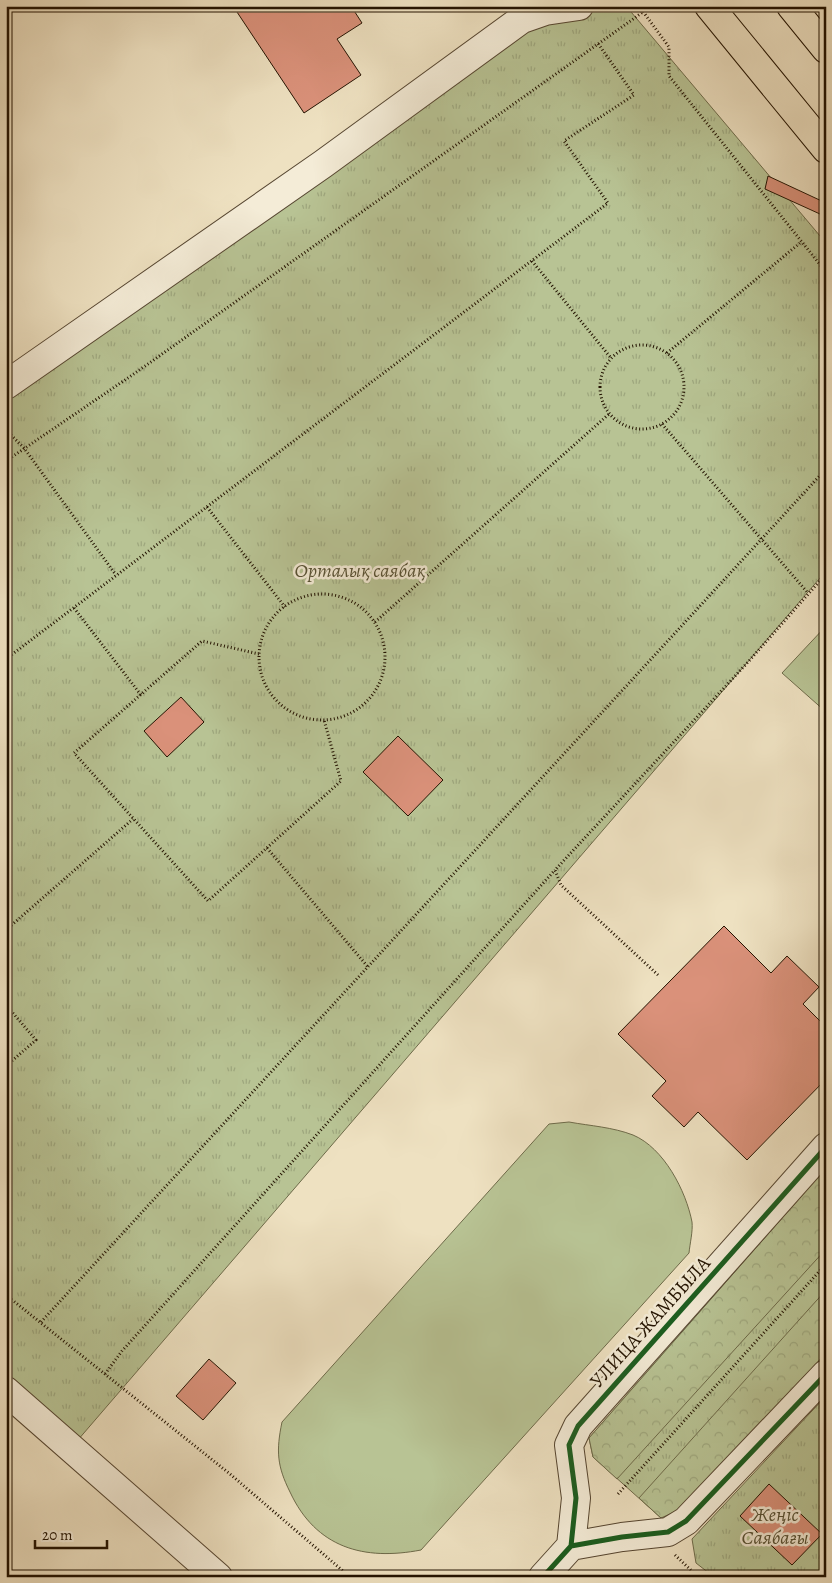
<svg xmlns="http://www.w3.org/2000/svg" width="832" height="1583" viewBox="0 0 832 1583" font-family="Alegreya,serif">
	<defs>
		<pattern id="grass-tufts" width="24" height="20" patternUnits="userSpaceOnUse" patternTransform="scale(1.25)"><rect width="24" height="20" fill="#b8c394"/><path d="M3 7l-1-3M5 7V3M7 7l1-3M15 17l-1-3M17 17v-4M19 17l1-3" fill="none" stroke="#9ea77e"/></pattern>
		<pattern id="forest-crowns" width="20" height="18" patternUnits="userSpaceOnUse" patternTransform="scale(1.25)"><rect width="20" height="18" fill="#b8c394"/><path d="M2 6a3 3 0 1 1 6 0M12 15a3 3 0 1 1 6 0" fill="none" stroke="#9ea77e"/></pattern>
	</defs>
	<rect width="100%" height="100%" fill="#eee1c1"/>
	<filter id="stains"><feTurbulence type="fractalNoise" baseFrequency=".004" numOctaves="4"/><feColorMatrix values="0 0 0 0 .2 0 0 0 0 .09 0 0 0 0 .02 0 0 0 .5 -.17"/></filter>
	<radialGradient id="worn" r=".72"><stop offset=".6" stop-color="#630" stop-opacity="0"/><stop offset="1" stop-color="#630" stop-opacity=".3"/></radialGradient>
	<path fill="url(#grass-tufts)" stroke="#6e6b4a" d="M626,6L826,243V571L71,1448L6,1391V385L522,19L573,7Z
		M826,1168V1353L661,1518L593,1457L589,1438Z
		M826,1396V1577H714L696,1563L692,1539Z"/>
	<path fill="url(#forest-crowns)" stroke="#6e6b4a" d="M826,1168V1249L617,1479L593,1457L589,1438Z
		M826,1290V1353L679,1510L661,1518L639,1498Z"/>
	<path fill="#b8c394" stroke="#6e6b4a" d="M826,626V712L782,673Z
		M569,1122C591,1126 612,1127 633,1135C664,1148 686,1191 692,1222C693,1231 690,1243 689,1253L421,1550C364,1561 316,1548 290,1492C277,1466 276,1451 282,1422L549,1124Z"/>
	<path fill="#da917a" stroke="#231301" d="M233,6H351L362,23L337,39L361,75L304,113Z
		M768,176L826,203V221L820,214L765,189Z
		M181,697L204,722L167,757L144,731Z
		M398,736L443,780L408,816L363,772Z
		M724,926L771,973L787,956L819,987L803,1004L826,1027V1079L747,1160L698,1112L684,1127L652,1096L666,1081L618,1034Z
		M209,1359L236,1383L203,1420L176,1396Z
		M769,1484L822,1534L792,1565L740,1516Z"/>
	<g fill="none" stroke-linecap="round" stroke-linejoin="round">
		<defs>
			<path id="minor" d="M6,385L323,164L522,19L545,11L579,6
				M6,1391L218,1577
				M571,1546L622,1537L668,1532L686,1521L826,1374
				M543,1577L571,1546L576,1498L569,1445L578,1426L826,1147"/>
			<path id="major" d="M709,6L826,149
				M791,6L826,49"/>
		</defs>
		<use href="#minor" stroke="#564631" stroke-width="30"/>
		<use href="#major" stroke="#231301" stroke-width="30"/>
		<path stroke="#231301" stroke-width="3" stroke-dasharray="1 2.5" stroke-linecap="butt" d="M639,6L669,47V76L826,272
			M532,261L611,358
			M600 387a42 42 0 1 1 84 0a42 42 0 1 1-84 0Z
			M667,353L800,243
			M662,424L808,593
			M6,430L24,448L116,575
			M6,461L141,369L643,12
			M207,507L285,607
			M259 657a63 63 0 1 1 126 0a63 63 0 1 1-126 0Z
			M74,608L141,695
			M375,622L609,414
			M259,654L202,641L74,753L208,901L341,781L324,720
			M6,659L608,203L564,141L634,95L597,42
			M267,848L368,967
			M6,930L133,819
			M658,975L561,885L555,870L749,661L826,574
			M6,1005L36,1040L6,1066
			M6,1295L230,1474L350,1577
			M41,1322L826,469
			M105,1374L122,1351L555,870
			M618,1494L826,1264
			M675,1555L698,1577"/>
		<use href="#minor" stroke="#f4ecd7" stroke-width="28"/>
		<use href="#major" stroke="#eee1c1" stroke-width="28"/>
		<defs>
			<path id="cycleway" d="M571,1546L622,1537L668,1532L686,1521L826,1374
				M543,1577L571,1546L576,1498L569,1445L578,1426L826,1147"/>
		</defs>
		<use href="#cycleway" stroke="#f4ecd7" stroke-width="8"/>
		<use href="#cycleway" stroke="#1b5e20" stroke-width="5"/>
	</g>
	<g text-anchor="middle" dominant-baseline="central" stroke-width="5" stroke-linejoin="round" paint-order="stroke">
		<g font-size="20" font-style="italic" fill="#575134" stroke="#f4ecd7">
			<text x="360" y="570">Орталық саябақ</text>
			<text x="775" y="1514">Жеңіс<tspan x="775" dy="23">Саябағы</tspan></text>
		</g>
		<g font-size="20" fill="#231301" stroke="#f4ecd7">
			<text transform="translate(650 1322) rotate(-48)">УЛИЦА ЖАМБЫЛА</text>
		</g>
	</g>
	<rect width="832" height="1583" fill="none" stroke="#eee1c1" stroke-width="25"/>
	<rect x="8" y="8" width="817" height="1568" fill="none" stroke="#231301" stroke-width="2.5"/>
	<rect x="12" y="12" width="807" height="1558" fill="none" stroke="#231301"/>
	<path d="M35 1540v8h72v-8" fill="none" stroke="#231301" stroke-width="2.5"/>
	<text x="42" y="1540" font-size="15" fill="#231301" stroke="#f4ecd7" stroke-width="4" paint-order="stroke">20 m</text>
	<rect width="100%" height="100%" filter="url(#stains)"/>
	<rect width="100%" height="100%" fill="url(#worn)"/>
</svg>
